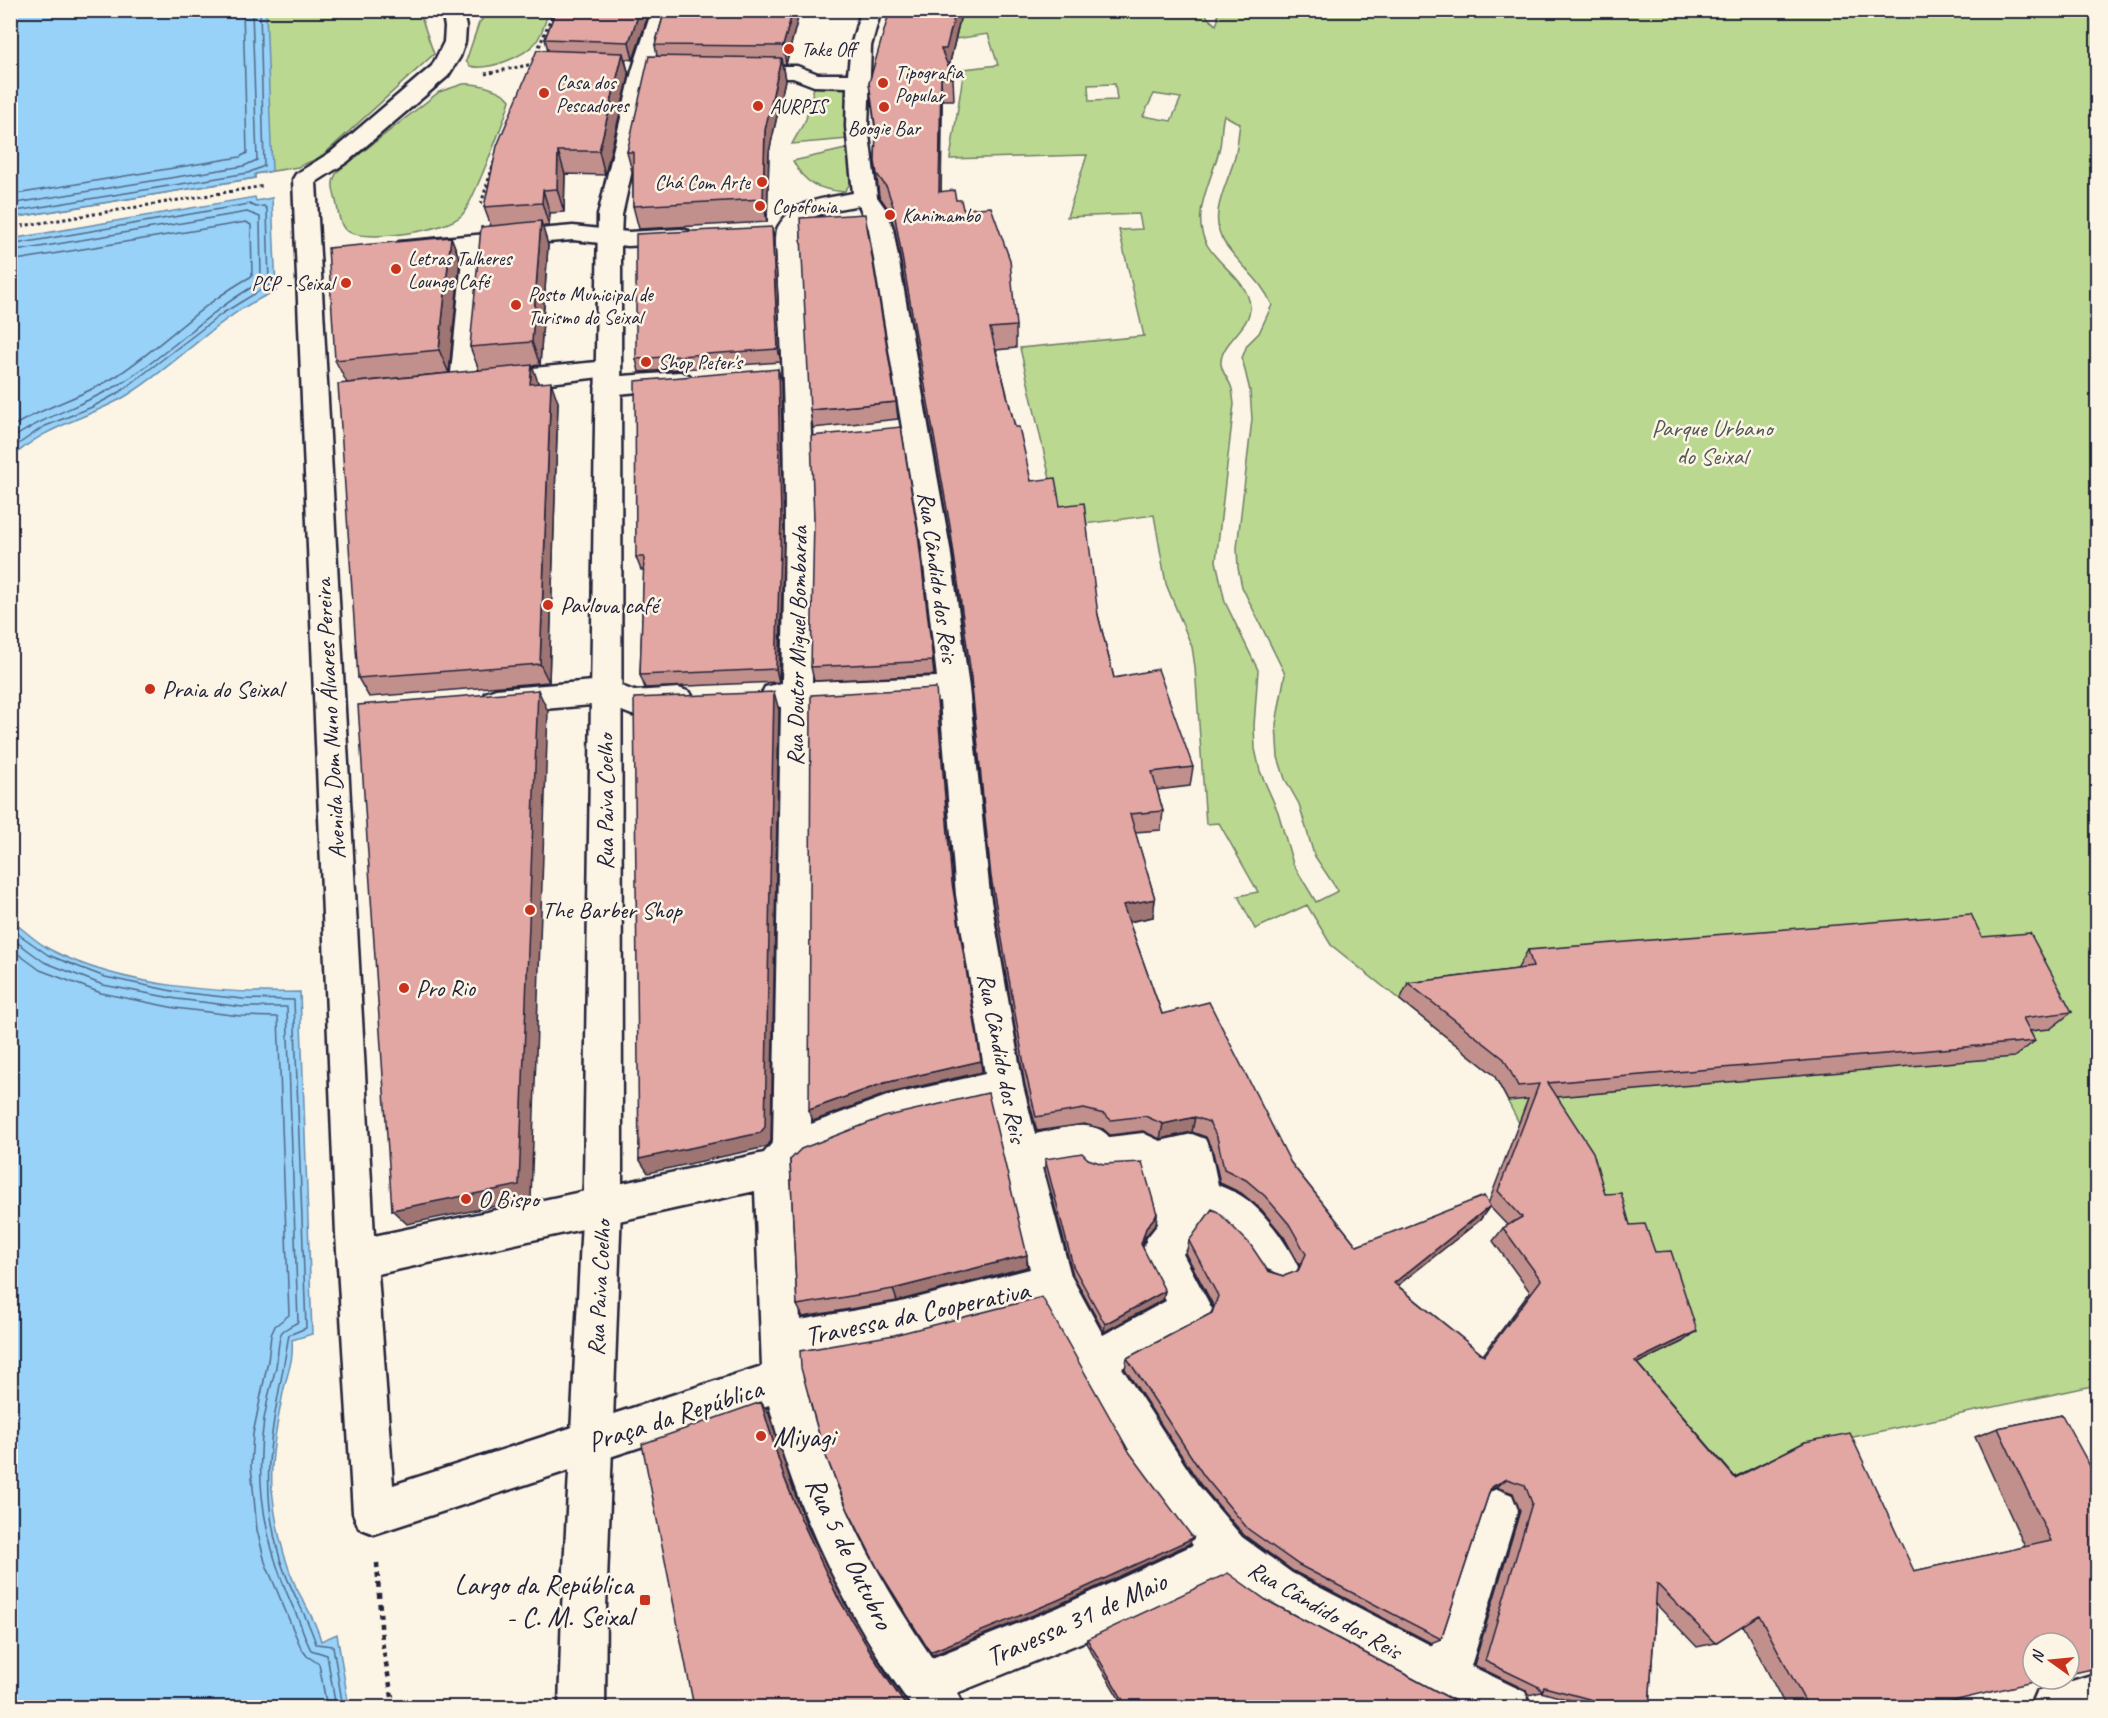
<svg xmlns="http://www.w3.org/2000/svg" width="2108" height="1718" viewBox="0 0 2108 1718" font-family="Caveat,sans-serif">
	<rect width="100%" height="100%" fill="#fcf5e5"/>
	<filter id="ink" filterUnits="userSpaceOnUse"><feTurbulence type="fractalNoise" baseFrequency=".0167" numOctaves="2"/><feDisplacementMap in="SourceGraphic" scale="12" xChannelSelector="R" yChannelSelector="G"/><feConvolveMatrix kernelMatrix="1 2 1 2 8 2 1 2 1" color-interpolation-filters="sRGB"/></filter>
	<g filter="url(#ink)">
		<path fill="#bbd891" stroke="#6e7d66" stroke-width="1.5" fill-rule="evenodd" d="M490,10L549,11C545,21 543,33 536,42C524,57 488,71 470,66L466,61L479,23Z
			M938,10L1205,11L1208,18L1216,25L1218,20L1217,10L2097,11V1385L1830,1442L1664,1514L1519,1123L1494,1075L1331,945L1307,905L1255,929L1238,896L1258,892L1219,823L1206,824L1195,667L1192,647L1166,584L1154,515L1061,527L1020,348L1144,336L1119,230L1142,229L1139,214L1067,217L1087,155L950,159L964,69L998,65L988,34L943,41ZM1115,84L1117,100L1089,101L1088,85ZM1154,94L1181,98L1171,121L1143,116ZM1224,115L1240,124C1238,135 1238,146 1235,157C1228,184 1207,215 1224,242C1239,265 1261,279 1272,305L1259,333L1247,345L1242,358L1250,391L1252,419L1237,548L1238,568L1242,587L1285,674L1276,724L1278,757L1285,779L1299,804L1314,855L1338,891L1316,902L1293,864L1278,812L1260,771L1255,749L1254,726L1258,670L1225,602L1216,561L1234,404C1233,398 1233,391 1231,386C1228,378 1220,371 1221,361C1223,340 1251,328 1250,306C1248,280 1217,265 1206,243C1190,212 1214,177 1220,146C1222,136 1221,125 1224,115Z
			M35,11H419L434,54L321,157L298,167L255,174V178L11,218Z
			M815,83L847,84L848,139L792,144L806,119Z
			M463,84C476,83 502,89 510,100C506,117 471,206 462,215C447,231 365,243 347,231C339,226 338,209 336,201C333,189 330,182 338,171L439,92Z
			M850,148V184L844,192C819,189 805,185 793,161Z"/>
		<path fill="#98d2f8" stroke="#698cac" stroke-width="1.5" d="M11,10L266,11L272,171L255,174V178L11,218Z
			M255,197L256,201L272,198L276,291C218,315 179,364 126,396C87,419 43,426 11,459V239Z
			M11,920C24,930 37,943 51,950C122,987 223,994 300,992L312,1334L292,1340C294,1361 287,1373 283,1393C277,1424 270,1458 272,1489C275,1521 283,1558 296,1587C305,1605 316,1621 321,1641L337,1634L349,1707H11Z"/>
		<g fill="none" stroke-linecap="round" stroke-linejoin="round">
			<path stroke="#516887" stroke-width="1.5" d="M10,195L240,157L247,153L243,10
				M10,204L244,166L257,160L252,10
				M10,212L248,173L264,166L260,10
				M10,245L249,204L256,207L264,206L267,209L269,285L223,313L120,392L92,407L43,427L10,450
				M10,252L247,212L260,217L261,282C209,310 170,354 120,384C84,405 44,416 10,440
				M10,261L246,222L251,225L252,276C202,303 165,344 118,375C84,397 44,406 10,428
				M10,928L48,955L105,977L177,992L243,999L294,1000L306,1328L289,1335L288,1340C275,1421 256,1477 280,1559C289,1589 307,1614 316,1644L333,1646L343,1708
				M10,937L44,962L103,985L177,999L243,1007H287L298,1322C293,1325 287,1327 282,1332C278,1336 278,1362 275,1371C249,1457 259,1536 297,1616C302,1627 305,1639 311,1650L327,1655L336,1708
				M10,948L40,970L101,993L175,1008L240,1016L278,1017L289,1315L275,1326L271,1335L268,1361L253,1434L251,1466L257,1530L265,1562L301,1648L307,1656L319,1664L327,1708"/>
			<defs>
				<path id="street" d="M442,10H462L466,27L465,42L460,57L448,76L347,162L316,182L374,1236L764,1153L773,1142L781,707L765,703L761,695L765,687L782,683C785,567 787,452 781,336C781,319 772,237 778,227C794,199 824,199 853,193L846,127L847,87L814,86L793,78H738L730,77L727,72L730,67L738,66H797L818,74H848L851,46L861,10H881L871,46L868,127L877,197L887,211L893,229L950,548L969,688L990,895L1023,1086L1035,1134C1057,1130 1092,1116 1109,1137L1143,1133L1160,1141L1192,1134L1205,1139L1211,1152L1218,1185C1226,1189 1236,1192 1243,1197C1264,1211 1288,1244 1298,1267L1292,1281L1278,1286L1264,1281L1247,1255L1216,1223L1208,1219L1183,1254L1212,1309L1206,1323L1122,1368L1198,1485L1242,1537L1292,1573L1432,1646L1482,1495L1497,1489L1512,1495L1518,1510L1471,1666L1525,1692L1532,1708H1456L1262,1603L1224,1576L1085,1641L957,1693L964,1708H913C847,1617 797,1514 769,1405L374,1534L359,1528L353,1513L336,1234L293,179L296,174L331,152L432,66L444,42L445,27ZM859,205L869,229L922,548L937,677L812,682L814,533L809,371L800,230C815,210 836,210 859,205ZM940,701L956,895L985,1074L887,1096L811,1124L812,706ZM991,1106L1030,1269L897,1303L800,1320L792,1176L805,1162L887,1130ZM1077,1161H1082C1099,1183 1120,1166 1142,1170L1158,1224L1147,1238L1142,1252L1166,1301L1103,1335L1071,1276L1042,1168ZM755,1191L762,1366L393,1485L378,1274ZM1043,1305C1088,1388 1132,1473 1193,1545L1057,1608L932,1658C883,1586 840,1510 816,1426C810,1404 804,1383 802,1359L897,1343Z
					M573,226L628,232L681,229L689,231L693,236L689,241L681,243L628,246L573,240L487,247L476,383L472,389L463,392L454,389L450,383L463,249L407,254L399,252L395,247L399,242Z
					M608,361L617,363L621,369L617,375L490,390L481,387L477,381L481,375L490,372Z
					M680,372L689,375L693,381L689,387L608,395L599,392L595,386L599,380L608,377Z
					M606,680L634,691L679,688L690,692L694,700L690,708L679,712L632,715L604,704L496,713L485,709L481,701L485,693L496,689Z
					M2098,1673V1708H2029L2036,1692Z"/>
				<path id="secondary" d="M652,10H672L654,71L622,215L621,237L622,1181L606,1608L605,1708H559L562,1608L584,1181L598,215L632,71Z"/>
			</defs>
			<use href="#street" stroke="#22223b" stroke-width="5"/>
			<use href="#secondary" stroke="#22223b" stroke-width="5"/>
			<path stroke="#22223b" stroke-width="3" stroke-dasharray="3 3" stroke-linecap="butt" d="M537,52L554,10
				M485,74L533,64
				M481,204L494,162
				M10,228L264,186"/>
			<path stroke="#22223b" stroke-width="4.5" stroke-dasharray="5 5" stroke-linecap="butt" d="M377,1563L382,1641L394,1708"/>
			<use href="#street" fill="#fcf5e5" fill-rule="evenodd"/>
			<use href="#secondary" fill="#fcf5e5" fill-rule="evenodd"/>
		</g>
		<path fill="#c2908c" stroke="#22223b" stroke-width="1.5" fill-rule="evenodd" d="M556,10H650L633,60L625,59L629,76L605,175L565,174L564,212L550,213L549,226H542L548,245L540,365L532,366L538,383L558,402L549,682L369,697L358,678L479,370L470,347L491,226L484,207L548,50L545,39Z
			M665,10H800L786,64H782L785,80L769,152L767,222L639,229L633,206V175L627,152L657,56L655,45Z
			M962,10L949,67L953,78L954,100H942L941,191L956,200L963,209L1016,326V348L996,350L1015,427L1031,481L1060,506L1098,615L1114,678L1193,767L1190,786L1157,790L1163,811L1161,830L1135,832L1155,899L1153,917L1129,922L1162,1014L1291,1163L1357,1246L1488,1204L1528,1099L1508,1101L1494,1075L1400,1000L1408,983L1519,969L1518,968L1528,950L1982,937L2072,1012L2050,1029L2030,1031L2035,1041L2014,1057L1557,1097L1605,1194L1630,1225L1682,1342L1637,1363L1735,1477L1805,1442L1914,1571L2025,1547L1975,1437L1998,1428L2062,1415L2069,1643L1928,1707H1786L1743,1625L1715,1643L1697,1647L1656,1604L1649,1707H1595L1541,1692L1529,1695L1526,1690L1474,1665L1520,1511L1513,1493L1496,1487L1490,1490L1441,1639L1431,1643L1293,1571L1244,1535L1200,1484L1125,1369L1127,1358L1212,1313L1214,1307L1186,1254L1189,1241L1284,1276L1298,1271L1300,1266L1284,1237L1261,1209L1241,1193L1220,1183L1213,1152L1206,1137L1192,1132L1160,1139L1143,1131L1110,1135L1103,1129L1084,1124L1037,1131L1025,1086L992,895L971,688L952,548L895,229L889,210L879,196L875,161L876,136L869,83ZM1489,1206L1508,1226L1503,1228L1493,1241L1530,1292L1483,1355L1397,1285L1480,1220Z
			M451,237L460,260L449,373L347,383L335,360Z
			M775,240L781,362L639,372L636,359Z
			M778,369L781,382L784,533L779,682L645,688L640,675L644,570H641L636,557Z
			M896,402L898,419L813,428L810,410Z
			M918,534L934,675L814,681L811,667Z
			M1045,1159H1088L1157,1214L1156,1224L1145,1237L1142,1245L1163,1300L1104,1332L1073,1275L1045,1170Z
			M790,1160L1027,1267L897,1301L803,1317L797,1305Z
			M1266,1600L1466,1707H1124L1086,1643L1087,1639Z"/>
		<path fill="#9e7572" stroke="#22223b" stroke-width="1.5" d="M640,10H650L633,60L629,42Z
			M793,10H800L786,64L783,46Z
			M956,10H962L948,71L941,49Z
			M623,53L629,76L605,175L599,151Z
			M781,58L785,80L769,152L767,222L763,199L765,130Z
			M941,78L942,100L941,214L939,192Z
			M558,151L565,174L564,212L557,189Z
			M543,190L550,213L549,226L542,203Z
			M541,221L548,245L540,365L532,342Z
			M772,227L775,240L781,362L778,349Z
			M451,237L460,260L449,373L439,350Z
			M532,365L539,385L530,384Z
			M778,369L781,382L784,533L779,682L776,669Z
			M551,382L558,402L549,682L540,664Z
			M538,690L548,711L531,1199L407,1224L392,1210Z
			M774,692L779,710L771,1141L766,1147L648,1173L639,1159Z
			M1155,899L1153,917L1122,923L1123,905Z
			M981,1061L982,1072L886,1094L813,1121L809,1110L884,1083Z
			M1195,1117L1192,1132L1160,1139L1163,1124Z
			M1490,1206L1480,1220L1386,1295L1394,1283Z
			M1157,1214L1156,1224L1145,1237L1140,1253L1141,1244L1146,1228Z
			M1027,1255V1267L897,1301L893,1289Z
			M1165,1291L1163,1300L1104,1332L1105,1324Z
			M1697,1331L1682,1342L1621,1371L1635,1361Z
			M761,1402L769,1414L792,1486L807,1526L844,1602L887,1675L910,1707L906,1706L882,1671L837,1596L800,1517L784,1477Z
			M1507,1479L1496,1487L1480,1494L1491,1487Z
			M1193,1538L1189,1544L1056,1606L933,1655L930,1652Z"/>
		<path fill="#e2a7a3" stroke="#22223b" stroke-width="1.5" d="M556,10H640L629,42L545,39Z
			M665,10H793L783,46L655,45Z
			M890,10H956L946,49H941L953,78H941L939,192L954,190L956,200H961L963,209L991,207L1010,260L1016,326L990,328L1015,427H1019L1031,481L1055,478L1060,506L1084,503L1098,615L1114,678L1158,669L1193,767L1152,772L1163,811L1130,814L1155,899L1123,905L1162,1014L1209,1002L1291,1163L1357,1246L1484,1196L1490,1206L1394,1283L1484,1356L1541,1280L1503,1228L1522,1217L1498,1191L1539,1084L1518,1086L1504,1059L1408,983L1533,967L1528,950L1971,914L1982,937L2030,933L2072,1012L2023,1018L2035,1041L1548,1083L1593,1152L1605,1194L1621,1193L1630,1225L1645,1224L1655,1252L1671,1251L1697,1331L1635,1361L1735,1478L1805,1442L1850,1433L1914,1571L2051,1541L1998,1428L2062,1415L2097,1479V1668L2069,1674V1643H2033V1679H2045L1928,1707H1808L1759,1615L1715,1643L1657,1584L1649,1707H1619L1544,1687L1542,1692L1539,1687L1485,1661L1532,1503L1525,1485L1507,1479L1491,1487L1441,1639L1299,1565L1248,1529L1204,1476L1127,1358L1212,1313L1218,1296L1189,1241L1212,1209L1218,1212L1250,1244L1268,1271L1284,1276L1298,1271L1306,1254L1289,1224L1265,1196L1246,1180L1224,1169L1217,1137L1209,1122L1195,1117L1163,1124L1145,1116L1111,1120L1104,1114L1084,1109L1036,1117L1025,1070L991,877L970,667L950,526L893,206L887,188L877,174L875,161L876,131L869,83Z
			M537,50L623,53L599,151H558L557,189L543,190L542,203L484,207L497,146Z
			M649,56L781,58L765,130L763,199L633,206V152H627Z
			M865,214L896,402L810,410L800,218Z
			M541,221L532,342L470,347L481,227Z
			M772,227L778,349L636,359V234Z
			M451,237L439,350L335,360L328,248Z
			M532,365L530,384L551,382L540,664L358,678L338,384Z
			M778,369L781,519L776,669L640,675L644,557H636L635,381Z
			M901,427L918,534L933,661L811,667L814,519L811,436Z
			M936,688L952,883L981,1061L884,1083L809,1110L811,695Z
			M538,690L519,1185L392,1210L358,705Z
			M774,692L765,1127L760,1133L639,1159L634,698Z
			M988,1093L1027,1255L893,1289L797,1305L790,1160L801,1149L884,1117Z
			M1082,1153L1088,1159L1103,1164L1142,1162L1157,1214L1146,1228L1141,1244L1165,1291L1105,1324L1073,1266L1045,1159Z
			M1042,1297L1130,1453L1193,1538L1056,1601L930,1652L878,1569L848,1510L823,1449L801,1368L800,1351L894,1335Z
			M761,1402L784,1477L800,1517L837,1596L882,1671L906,1706L912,1707H694L642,1444Z
			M1228,1573L1266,1600L1466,1707H1127L1087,1639Z"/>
	</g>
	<g fill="#c8321e" stroke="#fcf5e5" stroke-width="2">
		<circle cx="789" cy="49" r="6"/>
		<circle cx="883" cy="83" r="6"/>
		<circle cx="544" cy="93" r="6"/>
		<circle cx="758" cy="106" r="6"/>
		<circle cx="884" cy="107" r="6"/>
		<circle cx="762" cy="182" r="6"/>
		<circle cx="760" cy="206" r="6"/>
		<circle cx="890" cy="215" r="6"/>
		<circle cx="396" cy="269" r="6"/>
		<circle cx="346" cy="283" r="6"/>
		<circle cx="516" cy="305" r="6"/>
		<circle cx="646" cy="362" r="6"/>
		<circle cx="548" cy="605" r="6"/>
		<circle cx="150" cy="689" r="6"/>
		<circle cx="530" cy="910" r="6"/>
		<circle cx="404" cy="988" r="6"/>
		<circle cx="466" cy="1199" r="6"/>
		<circle cx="761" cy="1436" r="6"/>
		<rect x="639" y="1594" width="12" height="12" rx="3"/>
	</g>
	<g text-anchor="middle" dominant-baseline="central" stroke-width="5" stroke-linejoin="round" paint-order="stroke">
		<g font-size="20" fill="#22223b" stroke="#fcf5e5" text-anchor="start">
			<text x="801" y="49">Take Off</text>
			<text x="895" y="72">Tipografia<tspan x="895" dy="23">Popular</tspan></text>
			<text x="556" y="82">Casa dos<tspan x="556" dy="23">Pescadores</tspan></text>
			<text x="770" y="106">AURPIS</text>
			<text x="884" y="128" text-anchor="middle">Boogie Bar</text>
			<text x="750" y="182" text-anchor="end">Chá Com Arte</text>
			<text x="772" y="206">Copofonia</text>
			<text x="902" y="215">Kanimambo</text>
			<text x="408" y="258">Letras Talheres<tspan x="408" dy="23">Lounge Café</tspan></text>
			<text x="334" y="283" text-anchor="end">PCP - Seixal</text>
			<text x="528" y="294">Posto Municipal de<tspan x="528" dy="23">Turismo do Seixal</tspan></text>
			<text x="658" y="362">Shop Peter's</text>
		</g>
		<g font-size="24" fill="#505955" stroke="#fcf5e5">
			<text x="1712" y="428">Parque Urbano<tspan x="1712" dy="28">do Seixal</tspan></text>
		</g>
		<g font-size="24" fill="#22223b" stroke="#fcf5e5">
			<text transform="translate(938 577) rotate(82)">Rua Cândido dos Reis</text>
			<text transform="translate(797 646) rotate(-89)">Rua Doutor Miguel Bombarda</text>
			<text transform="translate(330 719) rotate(-93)">Avenida Dom Nuno Álvares Pereira</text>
			<text transform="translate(605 802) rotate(-90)">Rua Paiva Coelho</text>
			<text transform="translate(1002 1058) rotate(79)">Rua Cândido dos Reis</text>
			<text transform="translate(599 1288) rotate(-87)">Rua Paiva Coelho</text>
			<text transform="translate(1325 1610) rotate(30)">Rua Cândido dos Reis</text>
		</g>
		<g font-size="24" fill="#22223b" stroke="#fcf5e5" text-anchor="start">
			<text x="560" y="605">Pavlova café</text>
			<text x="162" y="689">Praia do Seixal</text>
			<text x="542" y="910">The Barber Shop</text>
			<text x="416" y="988">Pro Rio</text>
			<text x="478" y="1199">O Bispo</text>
		</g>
		<g font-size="28" fill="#22223b" stroke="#fcf5e5">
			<text transform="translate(917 1313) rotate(-12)">Travessa da Cooperativa</text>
			<text transform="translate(675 1415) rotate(-18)">Praça da República</text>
			<text transform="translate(850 1553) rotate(64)">Rua 5 de Outubro</text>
			<text transform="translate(1076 1619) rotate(-24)">Travessa 31 de Maio</text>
		</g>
		<g font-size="28" fill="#22223b" stroke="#fcf5e5" text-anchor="start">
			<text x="773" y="1436">Miyagi</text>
			<text x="633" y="1584" text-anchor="end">Largo da República<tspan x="633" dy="32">- C. M. Seixal</tspan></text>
		</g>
	</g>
	<rect width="2108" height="1718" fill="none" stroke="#fcf5e5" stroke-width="36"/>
	<rect x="18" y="18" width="2072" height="1682" fill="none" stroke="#22223b" stroke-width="2" filter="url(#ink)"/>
	<g transform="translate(2051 1661) rotate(285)"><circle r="28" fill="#fcf5e5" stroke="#a5a1a1" stroke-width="1.5"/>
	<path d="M0-4.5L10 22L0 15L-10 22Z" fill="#c8321e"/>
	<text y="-9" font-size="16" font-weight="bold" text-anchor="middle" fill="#22223b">N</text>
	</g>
</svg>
